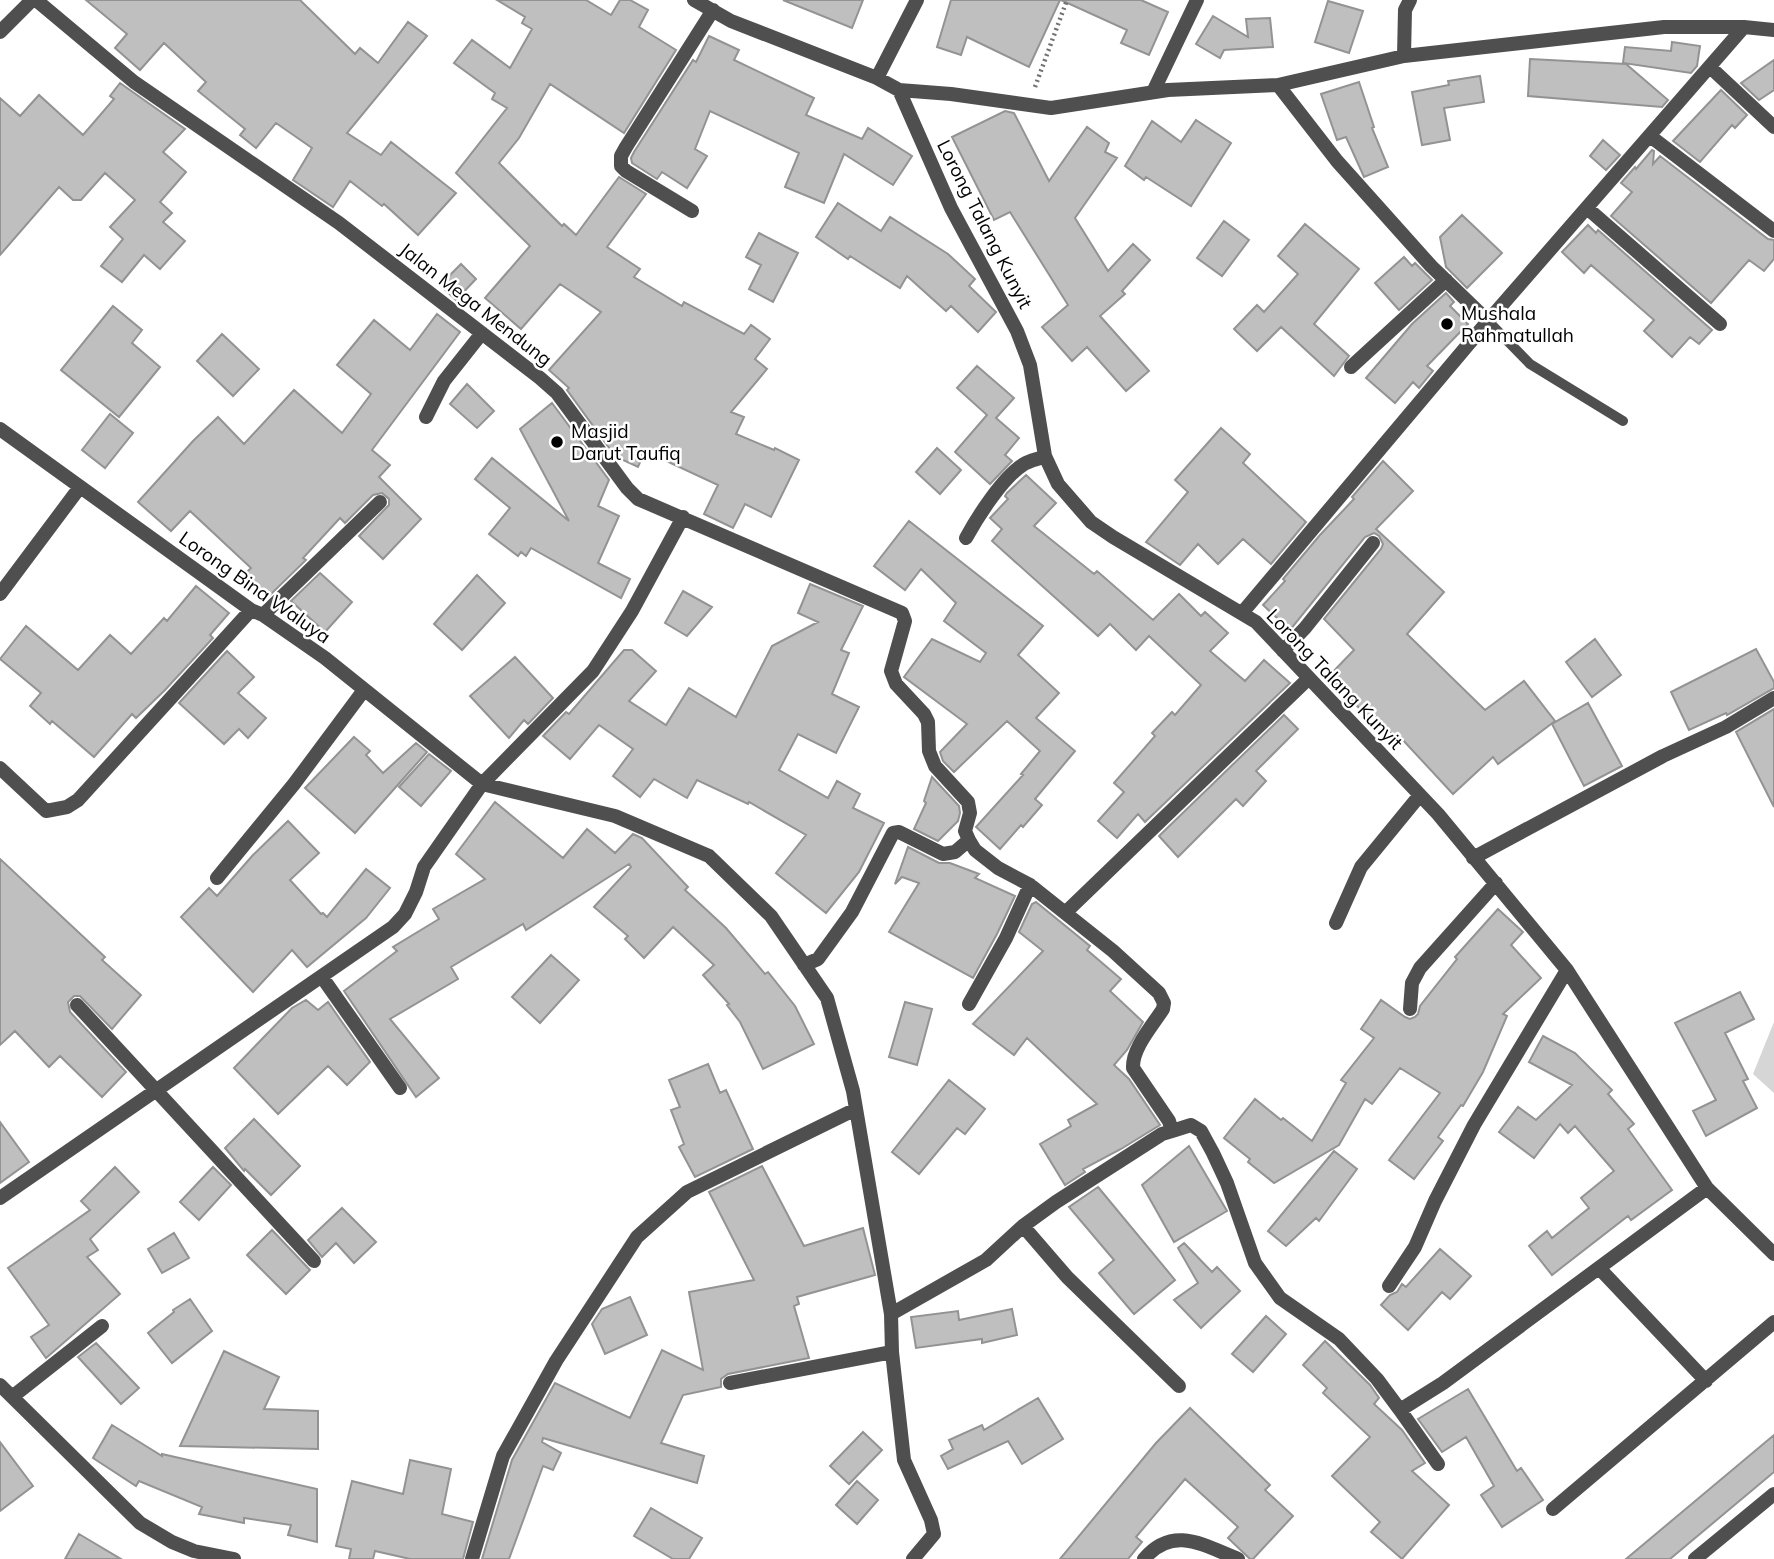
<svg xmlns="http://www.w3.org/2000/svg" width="1774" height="1559" viewBox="0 0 1774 1559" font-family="Mulish,sans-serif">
	<rect width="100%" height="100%" fill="#fff"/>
	<path fill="#d6d6d6" d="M1774,1022V1093L1753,1074Z"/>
	<path fill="#bfbfbf" stroke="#939393" stroke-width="2" d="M86,0H300L355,54L360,48L378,63L408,22L427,36L347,133L381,155L391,142L456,193L418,235L384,204L382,206L350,181L333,207L293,180L312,148L276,123L256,148L240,135L245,129L198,91L206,82L164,43L140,70L115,48L127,34Z
		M497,0H586L611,15L620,0H630L648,10L639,27L676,50L624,133L550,84L519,138L499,163L562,226L564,224L576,235L619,177L646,194L607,247L640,269L634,277L682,306L684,302L744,334L751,325L770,339L755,359L767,369L731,412L744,417L736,434L774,450L775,448L799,460L771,517L745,504L733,528L704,514L718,485L645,451L638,467L619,458L618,460L567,390L569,388L549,370L601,312L560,284L521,329L485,298L530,246L456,173L507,108L492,99L495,93L454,63L472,40L510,68L532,29L522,23L525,17Z
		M783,0H863L852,28Z
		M951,0H1060L1029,67L967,37L961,55L937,47Z
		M1061,0H1141L1168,12L1149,55L1121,43L1127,30Z
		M1328,1L1363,11L1349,53L1315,42Z
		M1213,16L1248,37L1246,19L1270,18L1273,47L1224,50L1220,58L1196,44Z
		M709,36L739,50L734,60L814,98L806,115L862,139L868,128L912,156L893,185L844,154L824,203L785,187L799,153L710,111L695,149L707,156L687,188L662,172L657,179L632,163L631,158L634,152L693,60L696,62Z
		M1672,42L1700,46L1697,66L1691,73L1623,63L1625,47L1671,51Z
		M1530,59L1626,64L1668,100L1662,107L1528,96Z
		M1774,60V90L1759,100L1741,83Z
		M1480,76L1484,102L1444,108L1450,140L1422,145L1412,92L1449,85L1448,81Z
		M1359,82L1374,127L1372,128L1388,167L1364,177L1346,137L1337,140L1321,94Z
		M120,83L185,129L163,152L186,172L160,202L172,213L163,222L185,241L160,269L144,255L122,282L101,266L123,239L110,227L135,200L105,173L81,200H73L59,187L0,255V98L20,116L39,95L83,135L114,99L110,96Z
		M1721,90L1747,115L1735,128L1732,125L1700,162L1673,141Z
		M1005,111L1014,113L1049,181L1087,127L1109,143L1105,152L1117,158L1075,218L1108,271L1133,244L1150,260L1122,291L1125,294L1100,316L1149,371L1126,391L1087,347L1072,361L1042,327L1068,305L1010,212L994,220L952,137Z
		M1196,120L1231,143L1191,206L1146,177L1144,180L1125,166L1152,121L1181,142Z
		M1603,140L1620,155L1606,170L1590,156Z
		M1652,150L1654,151L1653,164L1660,156L1768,239L1774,240V259L1764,271L1749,260L1711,303L1611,216L1632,192L1621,183L1635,167L1636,169Z
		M838,203L881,231L890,217L948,254L975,279L969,286L996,312L978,332L951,306L946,311L907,276L900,288L850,256L848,259L816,237Z
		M1462,215L1502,253L1467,288L1446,267L1440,237Z
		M1224,221L1249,240L1222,276L1197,258Z
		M1305,224L1359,269L1314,324L1349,356L1334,376L1281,327L1257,351L1234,329L1257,305L1264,312L1298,274L1278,256Z
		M1588,225L1596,233L1598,230L1712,330L1699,344L1690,337L1672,357L1644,331L1654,320L1591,265L1584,273L1562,252Z
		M759,233L798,253L773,302L749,289L761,265L746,257Z
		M1404,257L1412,266L1415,263L1432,280L1399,310L1375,283Z
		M461,264L476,279L456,300L440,285Z
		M1446,293L1454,302L1450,306L1468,324L1427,366L1433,371L1419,388L1413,382L1395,403L1366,378L1412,324Z
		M113,306L142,330L132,343L160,367L119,417L61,370Z
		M437,314L460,332L372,450L390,465L379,477L421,519L383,559L359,536L389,505V499L382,493L373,495L345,523L340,518L303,558L306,560L268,597L243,576L251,568L190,511L171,531L138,502L193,441L218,417L244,444L294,390L342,433L371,394L337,365L374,320L410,350Z
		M222,334L259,369L233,396L197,361Z
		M977,366L1014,398L996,418L1019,438L1005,455L1012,461L990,484L955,452L987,415L957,388Z
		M467,384L494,411L477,428L450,404Z
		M552,403L609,480L598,506L619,516L598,563L630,579L621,598L531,548L526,556L521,552L518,556L489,534L510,508L475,479L492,458L569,521L520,429Z
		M110,414L133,433L105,468L82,450Z
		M1221,428L1250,454L1243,463L1306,522L1271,564L1243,539L1218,564L1198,544L1180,565L1146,542L1188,492L1175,480Z
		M937,448L961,470L940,494L916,472Z
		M1383,461L1413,491L1376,529L1444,592L1407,634L1485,710L1524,681L1555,721L1498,764L1493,757L1453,794L1401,738L1398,741L1374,716L1370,720L1349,697L1347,699L1326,679L1354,650L1324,619L1381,549L1383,544L1379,536L1374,533L1365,537L1290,630L1263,605L1285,581L1283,579L1320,535L1354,499L1352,497Z
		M1026,475L1056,503L1034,526L1094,574L1097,571L1153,620L1179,594L1201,616L1205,612L1228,633L1210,651L1245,681L1264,660L1290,683L1145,822L1138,814L1117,838L1098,821L1124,792L1114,783L1155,736L1152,733L1172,712L1175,715L1201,685L1149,636L1136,650L1110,624L1098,636L992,541L1002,529L990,518L1008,499L1005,496L1007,493Z
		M909,521L1043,626L1018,655L1059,693L1036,718L1075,751L1035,799L1042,805L1023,827L1021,825L1000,849L976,827L1023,775L1021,774L1040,751L1007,721L954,772L943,761L940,752L967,724L904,677L932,639L980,662L986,653L944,621L956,603L921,569L905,590L874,566Z
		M320,573L352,602L325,632L291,601Z
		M477,575L505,603L462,650L434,624Z
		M810,584L863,606L841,650L849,653L832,694L859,707L836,753L798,734L779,770L828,798L837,781L860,794L853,808L884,823L859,872L826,913L776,873L806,835L749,802L748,804L697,780L687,798L654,779L640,797L613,776L633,749L599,725L570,759L543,736L566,712L569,714L624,650H632L656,671L629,701L666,725L689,688L736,717L772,646L818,622L798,613Z
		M196,586L229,613L210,635L213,638L165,690L136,718L132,714L94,757L52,721L50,724L30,706L41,693L0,659L26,626L78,670L110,635L131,654L164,618L167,621Z
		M683,591L712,607L687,636L665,623Z
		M1595,639L1621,675L1592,697L1566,662Z
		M1756,649L1774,682V688L1727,715L1726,713L1689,730L1671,692Z
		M227,651L254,677L238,693L266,718L248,738L239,729L224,744L179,703Z
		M515,657L553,698L528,724L524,720L509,738L470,696Z
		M1588,703L1622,766L1584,786L1552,724Z
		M1774,709V807L1736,732Z
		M1284,715L1298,729L1256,771L1266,781L1243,806L1236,799L1178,857L1159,836Z
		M354,737L370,751L366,755L383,773L416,743L427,752L355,833L305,788Z
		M429,754L451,771L421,806L399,787Z
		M932,777L959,806L960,813L958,821L938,841L914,829L926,803L924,801Z
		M495,802L563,858L587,829L615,853L633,834L642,838L688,887L685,890L726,928L765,974L768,972L795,1006L814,1044L763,1069L740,1022L727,1005L729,1004L703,975L714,965L673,927L644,958L625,939L628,936L594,907L631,867L629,864L526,930L523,924L451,967L458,979L390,1019L439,1078L416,1097L344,991L397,951L393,947L439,919L433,909L485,879L456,854Z
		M288,821L319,853L290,880L321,914L323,913L327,917L366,869L390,888L366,918L307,967L292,950L253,992L181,917L209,888L217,896L253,855Z
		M908,847L939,863H950L979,874L975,878L1015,896L997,934L973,978L889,932L919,883L902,877L895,884Z
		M0,859L105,957L102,960L141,995L112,1029L80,996H74L68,1002L70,1012L126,1072L102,1097L60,1056L49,1067L15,1031L0,1045Z
		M1036,902L1090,946L1087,950L1121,979L1110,991L1143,1022L1127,1050L1114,1065L1129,1079L1160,1125L1121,1149L1083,1169L1085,1172L1065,1185L1040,1144L1071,1126L1068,1120L1097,1104L1027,1038L1014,1055L973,1024L1043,951L1019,932L1032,904Z
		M1498,909L1523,932L1511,945L1541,978L1503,1014L1507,1016L1483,1072L1463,1106L1461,1105L1438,1137L1443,1141L1414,1179L1389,1160L1440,1093L1400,1068L1372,1104L1365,1099L1339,1145L1274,1183L1248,1162L1250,1159L1224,1138L1255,1099L1281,1120L1283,1118L1312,1141L1346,1083L1341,1080L1374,1038L1361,1029L1381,1000L1405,1017L1410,1019L1415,1017L1418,1014L1420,1006L1457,959L1455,957Z
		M551,955L579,980L540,1023L512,997Z
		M1740,992L1754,1019L1725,1033L1748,1079L1743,1081L1757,1108L1706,1136L1693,1111L1716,1100L1675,1023Z
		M306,1000L318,1010L328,1002L370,1062L347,1085L328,1066L278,1114L234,1068L292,1008Z
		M905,1002L932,1009L917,1065L889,1057Z
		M1543,1036L1575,1053L1612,1090L1608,1094L1634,1124L1628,1129L1672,1190L1631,1220L1628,1216L1552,1275L1529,1246L1547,1231L1552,1238L1589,1208L1581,1198L1614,1171L1575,1126L1568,1133L1560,1124L1534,1158L1499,1132L1518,1107L1536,1120L1572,1085L1529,1062Z
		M708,1064L720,1093L726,1090L753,1149L695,1177L679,1147L684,1144L671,1110L680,1107L669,1080Z
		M949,1080L985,1109L965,1134L957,1128L919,1174L892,1152Z
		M254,1119L300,1166L271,1195L245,1169L244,1171L225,1148Z
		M0,1122L29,1162L0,1183Z
		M1189,1146L1227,1211L1174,1242L1142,1185Z
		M1334,1151L1357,1169L1319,1221L1316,1218L1286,1246L1268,1231Z
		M762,1166L804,1246L863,1228L875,1275L797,1297L799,1304L794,1306L809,1358L728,1374L721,1379V1387L683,1395L661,1443L704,1456L697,1483L543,1438L542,1442L561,1453L553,1470L543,1466L509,1559H482L512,1460L555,1383L630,1418L662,1350L703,1370L689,1292L754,1280L709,1192Z
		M115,1167L139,1192L90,1239L98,1250L87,1257L120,1294L46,1358L31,1337L49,1325L8,1268L90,1210L81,1201Z
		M213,1167L231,1185L199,1220L180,1202Z
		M1098,1187L1175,1280L1134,1314L1099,1273L1114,1260L1069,1207Z
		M342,1208L376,1242L354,1263L336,1243L322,1257L308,1240Z
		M272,1230L310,1270L286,1294L247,1255Z
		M174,1233L189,1258L162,1273L148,1249Z
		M1184,1243L1212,1272L1217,1267L1240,1291L1201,1328L1174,1300L1198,1283L1178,1248Z
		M1440,1249L1471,1276L1450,1299L1442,1292L1408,1330L1381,1305L1390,1295L1397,1292L1402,1284L1406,1287Z
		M630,1297L647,1335L605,1354L592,1324L602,1309Z
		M190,1299L212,1331L172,1363L148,1333L174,1312L173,1310Z
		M1012,1309L1017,1335L982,1343V1339L916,1348L911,1317L958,1311L959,1320Z
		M1266,1316L1286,1334L1253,1372L1232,1354Z
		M1325,1341L1370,1385L1379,1398L1374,1404L1402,1430L1425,1463L1412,1471L1449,1505L1402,1559L1371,1532L1380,1522L1332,1476L1370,1437L1323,1393L1327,1388L1303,1365Z
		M96,1343L139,1388L121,1404L78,1357Z
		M224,1351L279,1377L264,1409L318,1411V1449L180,1446Z
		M1468,1389L1517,1471L1521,1468L1543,1500L1502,1527L1481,1495L1494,1486L1466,1437L1442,1452L1418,1419Z
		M1038,1398L1063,1439L1022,1464L1008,1441L948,1469L941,1456L953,1449L949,1440L982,1425L984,1430Z
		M1190,1408L1270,1485L1265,1490L1293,1516L1253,1559H1250L1228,1538L1238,1527L1185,1479L1136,1537L1142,1542L1128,1559H1060L1156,1443Z
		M112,1425L162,1456V1454L317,1489V1542L288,1535L291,1525L244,1518V1523L199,1514L202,1507L139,1481L136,1486L93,1458Z
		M863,1432L882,1450L849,1484L830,1466Z
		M1774,1435V1472L1670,1559H1626Z
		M0,1442L33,1486L0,1511Z
		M410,1460L451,1469L442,1514L473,1522L463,1559H410L375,1551L373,1559H349L351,1549L336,1546L352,1481L403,1494Z
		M857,1481L878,1500L857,1524L836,1505Z
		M651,1508L702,1538L689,1559H673L634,1536Z
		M79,1534L121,1559H65Z"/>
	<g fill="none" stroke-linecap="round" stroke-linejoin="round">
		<path stroke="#717171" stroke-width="4.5" stroke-dasharray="2 3.5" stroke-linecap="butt" d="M1035,87L1067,0"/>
		<path stroke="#4f4f4f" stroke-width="10" d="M1488,321L1530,364L1623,421"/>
		<path stroke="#4f4f4f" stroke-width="14" d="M36,0L134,82L339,223L540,378L557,393L627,488L638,499L902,613L905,621L891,671L896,684L924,714L928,722L929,751L935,766L968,802L970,813L965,831L969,840L975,850L998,868L1030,885L1113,951L1159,993L1164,1003L1163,1009C1153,1025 1132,1048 1133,1068L1169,1121L1172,1131L1162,1134L1056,1202L1023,1226L986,1260L891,1314
			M694,0L731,21L877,78L899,90L951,94L1051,108L1168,90L1278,85L1404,56L1664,27H1744L1774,30
			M0,32L32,0
			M1404,56L1405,10L1410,0
			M1710,67L1774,127
			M877,78L917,0
			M1278,85L1337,161L1431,266L1488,321
			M899,90L951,208L1017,331L1030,365L1045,456L1058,484L1091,522L1113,537L1256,622L1438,814L1567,970L1707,1188L1774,1254
			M1153,92L1197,0
			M1650,136L1774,231
			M1587,208L1720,324
			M692,211L626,171L621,166V156L626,147L713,10
			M1351,367L1446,280
			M426,417L444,381L482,333
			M0,429L251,610L263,615L325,658L482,784L615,816L709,856L771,916L827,998L853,1091L891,1314L892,1352L904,1460L931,1520L934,1534L913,1559
			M966,538C978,516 1003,477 1024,464C1031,460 1039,459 1045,456
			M0,594L80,487
			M1242,613L1488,321L1744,27
			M263,615L380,502
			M1283,651L1305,628L1373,543
			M0,768L46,811L67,807L78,800L251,610
			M1473,858L1663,756L1726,727L1774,698
			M217,878L294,784L364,690
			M1065,913L1309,678
			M1336,923L1361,867L1420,795
			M804,965L818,959L852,912L893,833L899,832L943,854L955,852L969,840
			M322,977L400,1088
			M969,1004L1006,938L1030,885
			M77,1005L314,1261
			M1410,1009L1412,983L1420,968L1496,883
			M1172,1131L1191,1125L1201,1131L1213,1153L1227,1183L1255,1263L1280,1298L1339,1339L1377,1379L1400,1410
			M0,1198L393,927L405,914L416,892L424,867L482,784L593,671L632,611L683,517
			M1023,1226L1067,1277L1179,1386
			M1599,1268L1706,1381
			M1389,1286L1415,1247L1435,1201L1474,1125L1567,970
			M730,1383L892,1352
			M0,1385L140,1523L172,1542L194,1551L234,1559
			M12,1397L102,1326
			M1438,1464L1400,1410L1443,1383L1707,1188
			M1553,1509L1774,1322
			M472,1559L503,1456L556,1361L637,1237L687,1192L856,1109
			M1144,1559C1173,1525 1203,1545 1238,1559
			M1695,1559L1774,1494"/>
	</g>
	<g fill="#000" stroke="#fff" stroke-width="2.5">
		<circle cx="1447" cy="324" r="7"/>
		<circle cx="557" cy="442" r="7"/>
	</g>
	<g text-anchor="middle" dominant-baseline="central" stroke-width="5" stroke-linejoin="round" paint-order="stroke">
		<g font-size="19" fill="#000" stroke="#fff">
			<text transform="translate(985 224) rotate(63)">Lorong Talang Kunyit</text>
			<text transform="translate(476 304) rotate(38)">Jalan Mega Mendung</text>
			<text transform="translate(255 587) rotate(35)">Lorong Bina Waluya</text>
			<text transform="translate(1335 679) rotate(46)">Lorong Talang Kunyit</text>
		</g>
		<g font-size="19" fill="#000" stroke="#fff" text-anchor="start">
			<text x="1461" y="313">Mushala<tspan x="1461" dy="22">Rahmatullah</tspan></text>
			<text x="571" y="431">Masjid<tspan x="571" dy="22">Darut Taufiq</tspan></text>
		</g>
	</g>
</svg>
